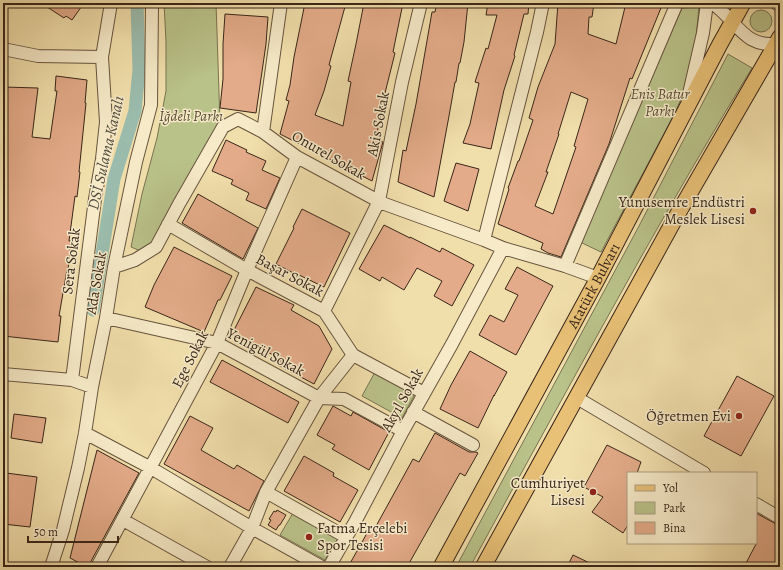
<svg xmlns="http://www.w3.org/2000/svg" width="783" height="570" viewBox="0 0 783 570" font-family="Alegreya,serif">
	<rect width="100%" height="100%" fill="#f1dfab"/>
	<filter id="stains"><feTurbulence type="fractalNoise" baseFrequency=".005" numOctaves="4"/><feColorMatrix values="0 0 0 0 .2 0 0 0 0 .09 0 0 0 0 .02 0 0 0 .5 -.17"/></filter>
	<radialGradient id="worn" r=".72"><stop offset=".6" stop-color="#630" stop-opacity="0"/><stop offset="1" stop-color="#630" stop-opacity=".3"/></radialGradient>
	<path fill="#b9c289" stroke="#797451" d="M164,3H216L220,123L155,241L143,252L131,247L142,194L157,138L166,91V42Z
		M699,7L695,49L688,81L676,111L601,252L580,242L682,8Z
		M750 21a11 11 0 1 1 22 0a11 11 0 1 1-22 0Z
		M728,54L752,68C712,133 674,199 636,266C580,366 525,466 470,567H456L639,226Z
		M375,372L415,394L402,418L362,396Z
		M293,513L338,538L325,560L280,535Z"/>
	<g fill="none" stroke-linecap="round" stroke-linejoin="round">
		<path stroke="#9bbcad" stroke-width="13" d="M93,310L114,179L135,111L139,70L137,3"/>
	</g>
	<path fill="#e3ab89" stroke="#392619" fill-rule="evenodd" d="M41,3H84L72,20L66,16L64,18Z
		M305,3L329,5V3H346L329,65L331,66L324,91L315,115L343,126L351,82L348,81L356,44L364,3H403L393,52L395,53L384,97L376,139L383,142L372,181L280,134L289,101L286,100L290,85L294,57Z
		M437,3H468L464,42L460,63H459L456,82H455L449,116L434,197L398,182L403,150L406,151L416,104L432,12H435Z
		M488,3H529L528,14H524L514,55L515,56L504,90L491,149L463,143L470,124L479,83L475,82L486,48L488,49L497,15H486Z
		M558,3H594L592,17H589L588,34L616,44L626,3H663L643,52L632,79L630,78L609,144L561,257L548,253L541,249L543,243L498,224L509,189L508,188L518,161H519L533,120L529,118L538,87L555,44ZM571,92L588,99L574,146L576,147L553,214L535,206L548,172H546L559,134H558Z
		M225,14L268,17L266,44L256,113L220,108L223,79V44Z
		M56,76L87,80L85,103H86L79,172H80L77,197L75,196L69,241H71L68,270H67L59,316H61L58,342L3,336V87L38,88L32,137L50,139L57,91H55Z
		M226,140L247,150L246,152L266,161L262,170L280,178L266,209L246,200L249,193L231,184L233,180L212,171Z
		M456,163L479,169L468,211L444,201Z
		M198,194L258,228L243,259L182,223Z
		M302,209L350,233L324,287L299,275V276L276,264L294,228L293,227Z
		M384,225L410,238V237L440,252L442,248L474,265L452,306L434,296L442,281L417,268L404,290L382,277L380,281L359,269Z
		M174,247L232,276L220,300H218L204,332L145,307L154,285Z
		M517,267L553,286L516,355L479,335L490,315L504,322L518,295L505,289Z
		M256,287L294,305L291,310L319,326L332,349L314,384L278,365L281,359L232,334Z
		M470,351L507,372L494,396V395L478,428L440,409L451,385Z
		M222,360L299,402L288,423L210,382Z
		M737,376L774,396L741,456L704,436Z
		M333,406L351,416L353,412L389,432L369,470L332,449L335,445L317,435Z
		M14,414L46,418L42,443L11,438Z
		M190,416L213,428L201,450L234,469L237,465L264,481L249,511L164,464Z
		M435,433L469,452H476L478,453L465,476L460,473L407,567H348L371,526L375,528L413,459L419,462Z
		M607,445L641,462L637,473H628V525L623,533L592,512L603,497L584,487Z
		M97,450L139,473L90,563V567H87L70,558Z
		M304,456L334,473L333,476L358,490L340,522L284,491Z
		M6,473L37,477L30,527L3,524V484H6Z
		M277,510L286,515L280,525H279L276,530L268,525L271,520L269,519L274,511L276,512Z
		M756,513L776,524L780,525V567H744L756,544Z
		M573,555L598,567H567Z"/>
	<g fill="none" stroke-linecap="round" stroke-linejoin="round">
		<defs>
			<path id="minor" d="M712,3C737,20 744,50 780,43
				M776,3L780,6
				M3,49L38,56L102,57
				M688,98L703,33L707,3
				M263,132L281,3
				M168,224L247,270L324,311L353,355L424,393
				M484,240L537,32L543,3
				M565,266L677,3
				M114,267L135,260L156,247L179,204L223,127L238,119L263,132L297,157L382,203L484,240L503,248L565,266L598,278
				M324,311L379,201L402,82L421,3
				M106,318L217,343L319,398L344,399L403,431
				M3,374L72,380L92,387
				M72,380L95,199L102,159L106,122L102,57L111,3
				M577,398L704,473
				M413,412L473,445
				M85,433L151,468L252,528L322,567
				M266,492L346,537
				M756,504L780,518
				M123,520L207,567
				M51,567L63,530L78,468L85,433L92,387L106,318L114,267L136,162L151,105L152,3
				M97,567L217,343L247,270L297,157
				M230,567L252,528L266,492L319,398L353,355
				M329,567L355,522L403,431L452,344L503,248"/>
			<g id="major">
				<path id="s1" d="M441,567L598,278L720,44L743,3"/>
				<path d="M483,567L676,217L780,37"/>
			</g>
		</defs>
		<use href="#minor" stroke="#67543e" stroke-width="14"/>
		<use href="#major" stroke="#392619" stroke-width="17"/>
		<use href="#minor" stroke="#f6eac8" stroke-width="12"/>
		<use href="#major" stroke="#e8c076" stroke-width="15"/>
	</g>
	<g fill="#8f2418" stroke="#f6eac8" stroke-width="1.5">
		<circle cx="753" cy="211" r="4"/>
		<circle cx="739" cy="416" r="4"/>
		<circle cx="593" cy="492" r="4"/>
		<circle cx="309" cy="537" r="4"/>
	</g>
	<g text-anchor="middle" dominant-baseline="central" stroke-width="3" stroke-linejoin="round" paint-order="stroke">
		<g font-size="15" font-style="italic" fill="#594d35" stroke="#f6eac8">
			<text x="660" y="94">Enis Batur<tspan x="660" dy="17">Parkı</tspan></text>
			<text x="191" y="116">İğdeli Parkı</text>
		</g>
		<g font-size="15" fill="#392619" stroke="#f6eac8">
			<text transform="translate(378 124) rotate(-79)">Akis Sokak</text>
			<text transform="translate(329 155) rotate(30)">Onurel Sokak</text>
			<text transform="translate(71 261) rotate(-83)">Sera Sokak</text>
			<text transform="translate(290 275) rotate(28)">Başar Sokak</text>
			<text transform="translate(96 283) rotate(-80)">Ada Sokak</text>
			<text stroke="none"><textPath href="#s1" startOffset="320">Atatürk Bulvarı</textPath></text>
			<text transform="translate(266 352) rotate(28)">Yenigül Sokak</text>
			<text transform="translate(190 359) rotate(-63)">Ege Sokak</text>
			<text transform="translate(402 400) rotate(-61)">Akyıl Sokak</text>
		</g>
		<g font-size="15" fill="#392619" stroke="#f6eac8" text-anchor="end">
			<text x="745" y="202">Yunusemre Endüstri<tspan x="745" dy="17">Meslek Lisesi</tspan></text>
			<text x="731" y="416">Öğretmen Evi</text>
			<text x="585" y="483">Cumhuriyet<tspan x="585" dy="17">Lisesi</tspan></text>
			<text x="317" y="528" text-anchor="start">Fatma Erçelebi<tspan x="317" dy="17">Spor Tesisi</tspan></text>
		</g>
		<g font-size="16" font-style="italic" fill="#524c3e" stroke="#f6eac8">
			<text transform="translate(106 153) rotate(-77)">DSİ Sulama Kanalı</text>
		</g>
	</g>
	<rect width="783" height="570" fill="none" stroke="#f1dfab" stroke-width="16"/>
	<rect x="4" y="4" width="775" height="562" fill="none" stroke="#392619" stroke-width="2"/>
	<rect x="8" y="8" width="767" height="554" fill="none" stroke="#392619"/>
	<rect x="627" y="472" width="130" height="72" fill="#f6eac8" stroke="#aa9c82"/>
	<rect x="635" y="485" width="20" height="6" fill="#e8c076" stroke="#aa9c82"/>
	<text x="663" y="492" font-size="12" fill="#392619">Yol</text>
	<rect x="635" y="502" width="20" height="12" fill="#b9c289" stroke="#aa9c82"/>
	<text x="663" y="512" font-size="12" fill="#392619">Park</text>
	<rect x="635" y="522" width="20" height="12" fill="#e3ab89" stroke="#aa9c82"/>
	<text x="663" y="532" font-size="12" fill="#392619">Bina</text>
	<path d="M28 536v6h90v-6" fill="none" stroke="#392619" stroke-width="2"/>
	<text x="34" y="536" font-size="12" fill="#392619" stroke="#f6eac8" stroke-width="3" paint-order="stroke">50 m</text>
	<rect width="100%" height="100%" filter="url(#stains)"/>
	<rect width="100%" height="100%" fill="url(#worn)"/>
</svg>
